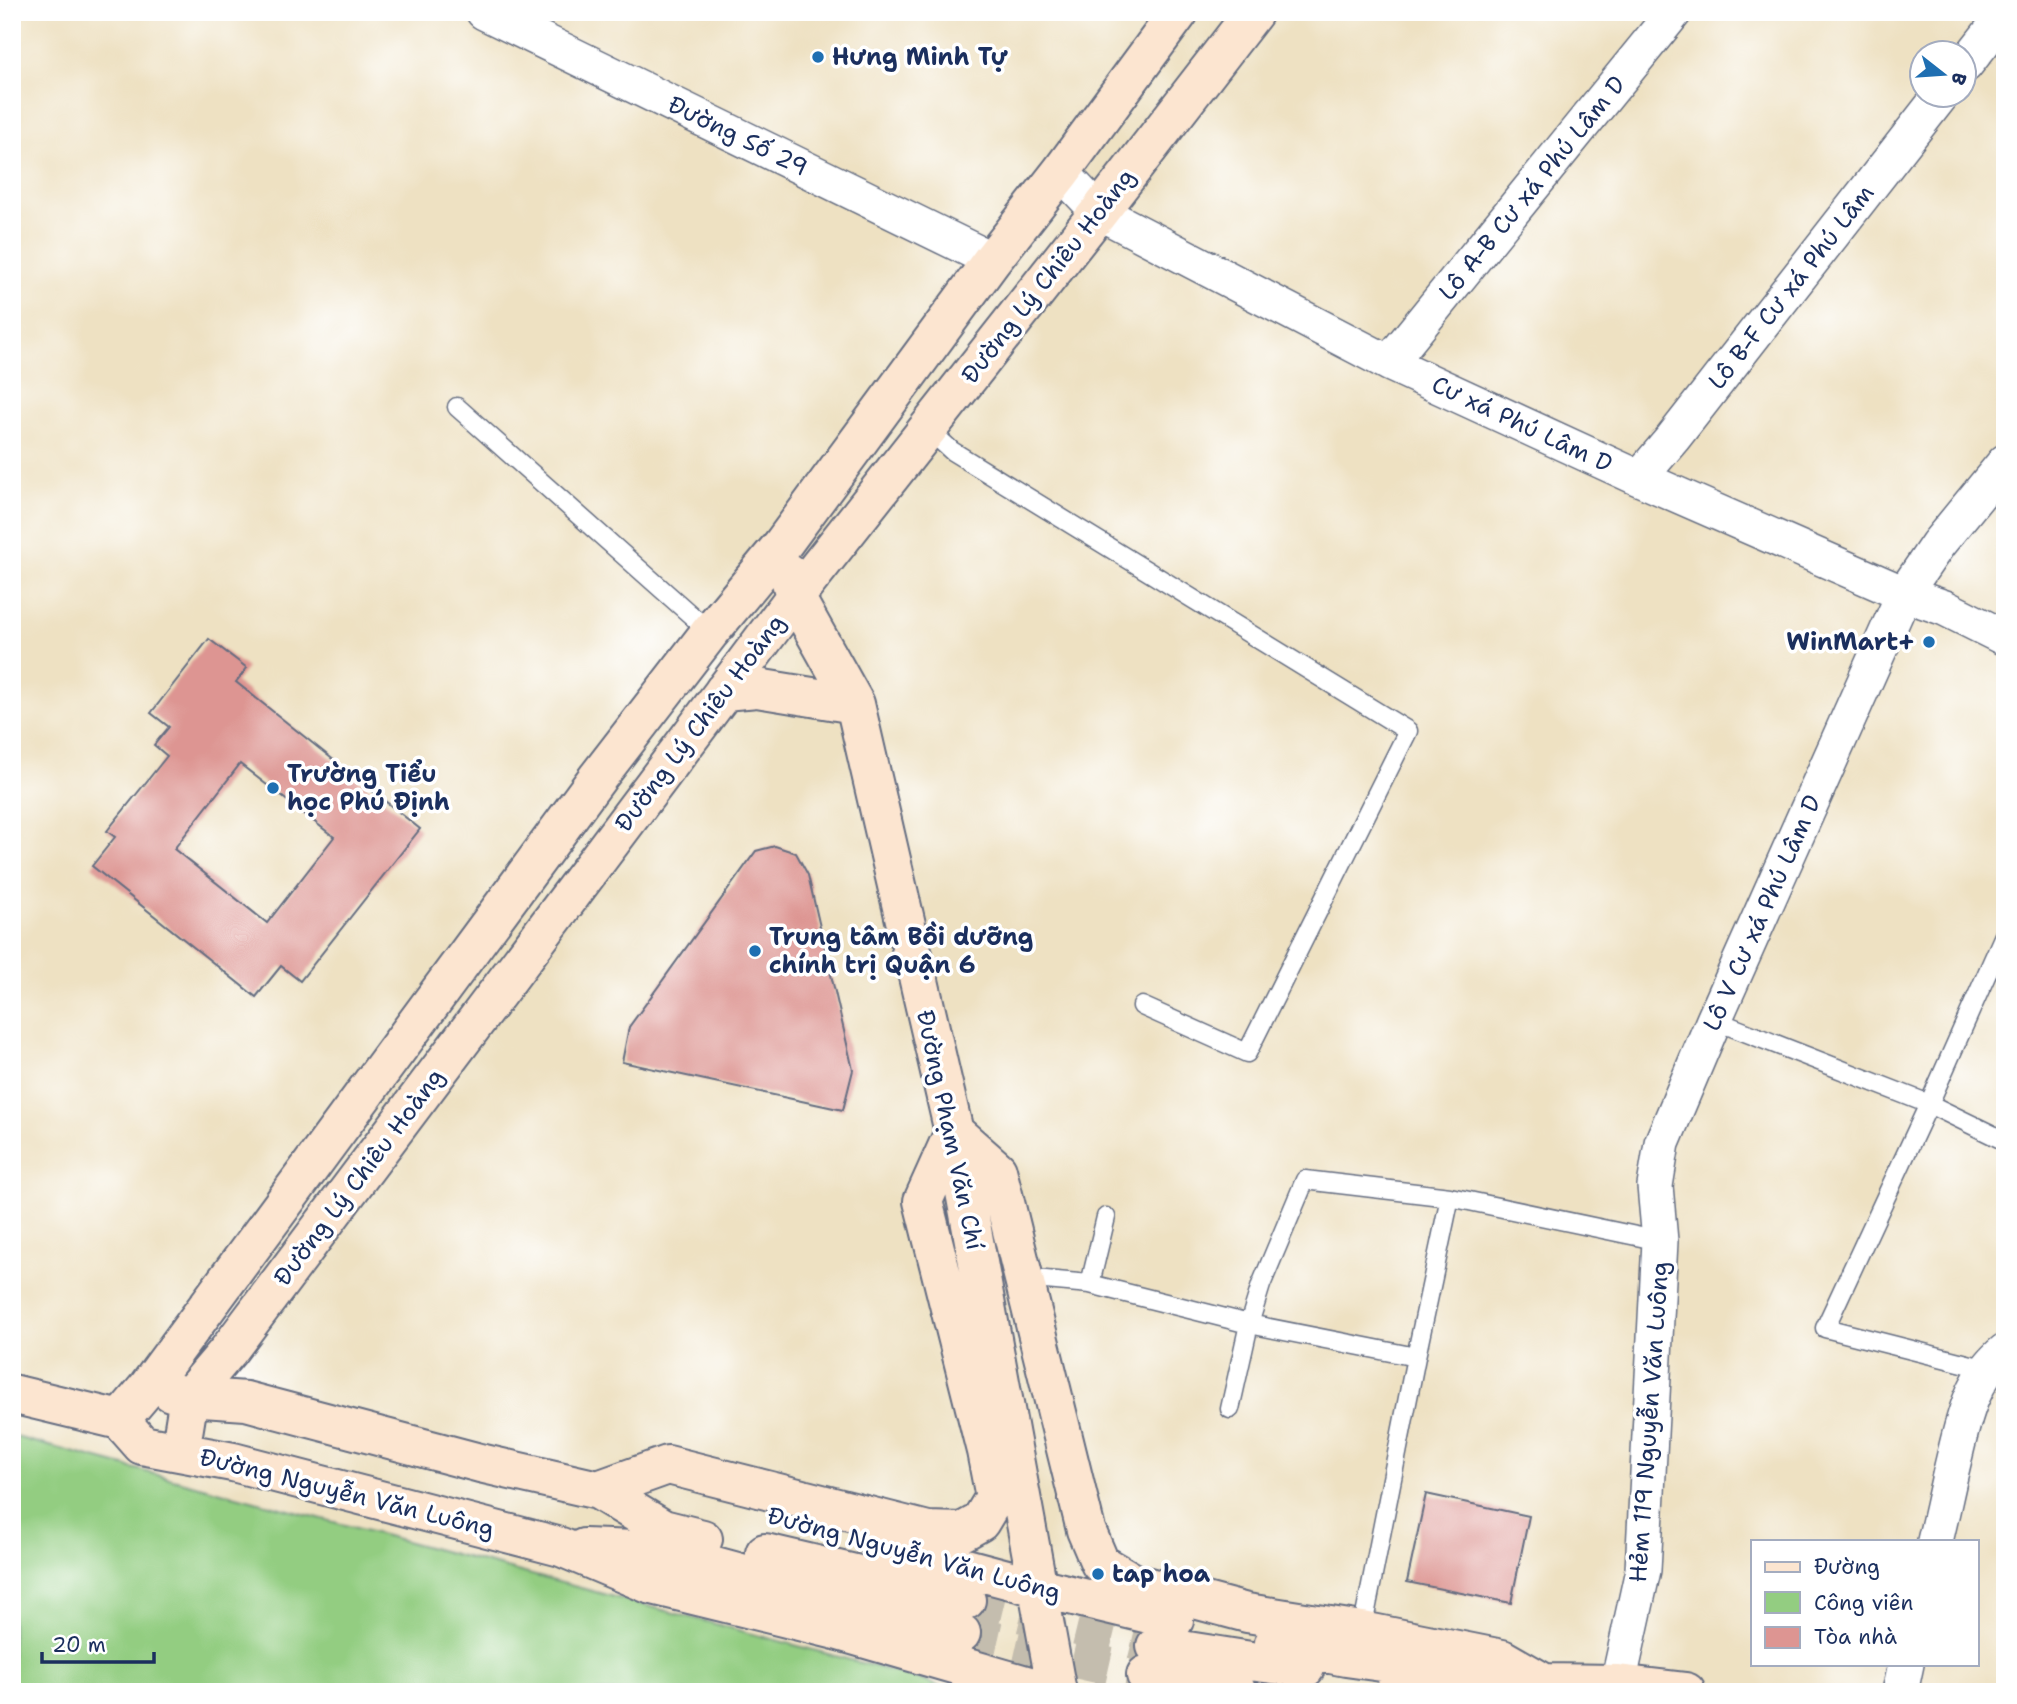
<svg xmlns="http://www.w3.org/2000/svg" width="2017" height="1704" viewBox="0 0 2017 1704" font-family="'Shantell Sans',sans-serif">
	<rect width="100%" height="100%" fill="#fff"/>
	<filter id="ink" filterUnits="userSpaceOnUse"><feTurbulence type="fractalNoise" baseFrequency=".0143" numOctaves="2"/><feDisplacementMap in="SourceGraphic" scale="14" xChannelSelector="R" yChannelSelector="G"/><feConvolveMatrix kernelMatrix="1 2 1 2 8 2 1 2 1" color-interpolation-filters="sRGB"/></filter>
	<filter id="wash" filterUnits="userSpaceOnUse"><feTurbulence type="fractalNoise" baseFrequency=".00686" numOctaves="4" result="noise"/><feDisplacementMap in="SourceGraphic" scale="28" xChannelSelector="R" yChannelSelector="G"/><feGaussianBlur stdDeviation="1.57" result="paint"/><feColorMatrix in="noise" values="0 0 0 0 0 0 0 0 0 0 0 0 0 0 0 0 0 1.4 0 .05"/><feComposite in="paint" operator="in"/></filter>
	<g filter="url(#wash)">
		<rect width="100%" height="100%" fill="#eee1c2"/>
		<path fill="#93cd81" stroke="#577e70" stroke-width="2" d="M12,1436L914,1677L953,1692H12Z"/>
		<g id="blocks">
			<path fill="#dd9592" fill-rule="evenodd" d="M209,639L247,668L236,682L420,829L300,981L281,966L256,997L92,866L115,837L107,831L167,756L154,745L169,727L151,713ZM240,764L334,837L267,923L174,849Z
				M775,846L796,853L808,875L853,1070L843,1110L622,1062L629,1027L756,851Z
				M1426,1494L1529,1516L1511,1603L1407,1582Z"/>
		</g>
	</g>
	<g filter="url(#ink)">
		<use href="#blocks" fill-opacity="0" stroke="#656d81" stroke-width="2"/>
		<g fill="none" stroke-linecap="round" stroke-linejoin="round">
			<path stroke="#c4bdae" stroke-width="38" stroke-dasharray="38 19" stroke-linecap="butt" d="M966,1600L1156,1646
				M961,1633L1146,1675"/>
			<defs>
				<path id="lane" d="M457,407L710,632
					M927,428L952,451L1408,731L1247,1053L1142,1006
					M1714,1020L1929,1104L2005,1141
					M1450,1197L1660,1241
					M1023,1278L1090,1284L1249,1324L1416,1357
					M1090,1284L1106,1217
					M1987,1369L1825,1328L1929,1104L2005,933
					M1230,1409L1249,1324L1261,1285L1305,1180L1450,1197L1416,1357L1362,1631"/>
				<path id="street" d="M484,12L992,260
					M1965,65L2005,14
					M1061,172L1099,212L1389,363L1639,478L1904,594L1945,608L2005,638
					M1389,363L1674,12
					M1639,478L1673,438L1942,94
					M1935,1541C1941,1517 1946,1492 1952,1467C1962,1426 1970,1379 2005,1351
					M1618,1684L1643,1570L1660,1241L1655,1186L1662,1143L1714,1020L1904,594L1938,544L2005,462
					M1900,1692L1906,1664"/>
				<path id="secondary" d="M789,574L795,597L855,704L954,1132L1057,1692
					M724,691L757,688L855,704
					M171,1392L189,1397L246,1401L480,1463L598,1490L624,1491
					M12,1394L120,1420L142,1445L233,1462L561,1547L649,1584L832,1629L1050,1692
					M120,1420L148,1387L598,777L710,632L782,545L992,260L1061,172L1179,12
					M180,1452L189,1397L228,1351L795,597L1099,212L1254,12
					M598,1490L668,1465L928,1531L962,1532L980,1522L995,1497L986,1451L923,1201L954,1132L997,1170L1086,1530L1100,1563L1134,1583L1247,1613L1362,1631L1502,1659L1544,1683
					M598,1490L663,1529L703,1539
					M880,1545L1037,1587L1174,1620
					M584,1548L660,1551L961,1633
					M765,1553L966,1600
					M1274,1643L1346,1657L1425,1668
					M1156,1646L1257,1662L1305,1668
					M1146,1675L1237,1692
					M1397,1678L1489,1689L1544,1683
					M1520,1680L1544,1683L1618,1684L1686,1692"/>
			</defs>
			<use href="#lane" stroke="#656d81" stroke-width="21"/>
			<use href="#street" stroke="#656d81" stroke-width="38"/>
			<use href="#secondary" stroke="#656d81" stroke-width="42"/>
			<use href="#lane" stroke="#fff" stroke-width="18"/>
			<use href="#street" stroke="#fff" stroke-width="35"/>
			<use href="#secondary" stroke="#fce5d0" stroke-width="38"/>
		</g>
	</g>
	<g fill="#1f6fb2" stroke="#fff" stroke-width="2.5">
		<circle cx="818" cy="57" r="7"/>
		<circle cx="1929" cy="642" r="7"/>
		<circle cx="273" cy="788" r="7"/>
		<circle cx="755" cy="951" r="7"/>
		<circle cx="1098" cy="1574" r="7"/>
	</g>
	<g text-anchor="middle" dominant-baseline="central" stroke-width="7" stroke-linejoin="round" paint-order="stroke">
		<g font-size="24" font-weight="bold" fill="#1b2f5e" stroke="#fff" text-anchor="start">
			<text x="832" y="57">Hưng Minh Tự</text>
			<text x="1915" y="642" text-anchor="end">WinMart+</text>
			<text x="287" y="774">Trường Tiểu<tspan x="287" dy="28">học Phú Định</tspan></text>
			<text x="769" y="937">Trung tâm Bồi dưỡng<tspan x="769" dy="28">chính trị Quận 6</tspan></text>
			<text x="1112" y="1574">tap hoa</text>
		</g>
		<g font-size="24" fill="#1b2f5e" stroke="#fff">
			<text transform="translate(738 136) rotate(26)">Đường Số 29</text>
			<text transform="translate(1532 188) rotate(-51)">Lô A-B Cư xá Phú Lâm D</text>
			<text transform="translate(1048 276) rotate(-52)">Đường Lý Chiêu Hoàng</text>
			<text transform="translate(1791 287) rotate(-52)">Lô B-F Cư xá Phú Lâm</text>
			<text transform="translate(1522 424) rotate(25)">Cư xá Phú Lâm D</text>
			<text transform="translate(700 723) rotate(-53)">Đường Lý Chiêu Hoàng</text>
			<text transform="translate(1762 913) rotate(-66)">Lô V Cư xá Phú Lâm D</text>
			<text transform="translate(950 1130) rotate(78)">Đường Phạm Văn Chí</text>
			<text transform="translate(359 1177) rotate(-53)">Đường Lý Chiêu Hoàng</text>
			<text transform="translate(1649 1422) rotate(-86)">Hẻm 119 Nguyễn Văn Luông</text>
			<text transform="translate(347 1493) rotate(14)">Đường Nguyễn Văn Luông</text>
			<text transform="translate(914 1554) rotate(15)">Đường Nguyễn Văn Luông</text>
		</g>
	</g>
	<rect width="2017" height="1704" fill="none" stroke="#fff" stroke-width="42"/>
	<rect x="1751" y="1540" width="228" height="126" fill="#ffffff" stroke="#a4acbf" stroke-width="2"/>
	<rect x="1765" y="1562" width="35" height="10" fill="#fce5d0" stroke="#a4acbf" stroke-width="2"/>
	<text x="1814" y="1574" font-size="21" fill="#1b2f5e">Đường</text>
	<rect x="1765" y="1592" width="35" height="21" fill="#93cd81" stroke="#a4acbf" stroke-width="2"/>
	<text x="1814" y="1610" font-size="21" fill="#1b2f5e">Công viên</text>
	<rect x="1765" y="1627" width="35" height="21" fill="#dd9592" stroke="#a4acbf" stroke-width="2"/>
	<text x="1814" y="1644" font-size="21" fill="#1b2f5e">Tòa nhà</text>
	<g transform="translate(1943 74) rotate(107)"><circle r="33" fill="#ffffff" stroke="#a4acbf" stroke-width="2"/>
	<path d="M0-5L12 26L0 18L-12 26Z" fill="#1f6fb2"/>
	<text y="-10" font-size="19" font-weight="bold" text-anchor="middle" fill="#1b2f5e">B</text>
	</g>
	<path d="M42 1652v10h112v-10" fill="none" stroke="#1b2f5e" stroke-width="3.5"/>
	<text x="52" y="1652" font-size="21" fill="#1b2f5e" stroke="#ffffff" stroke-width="5" paint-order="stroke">20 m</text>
</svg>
